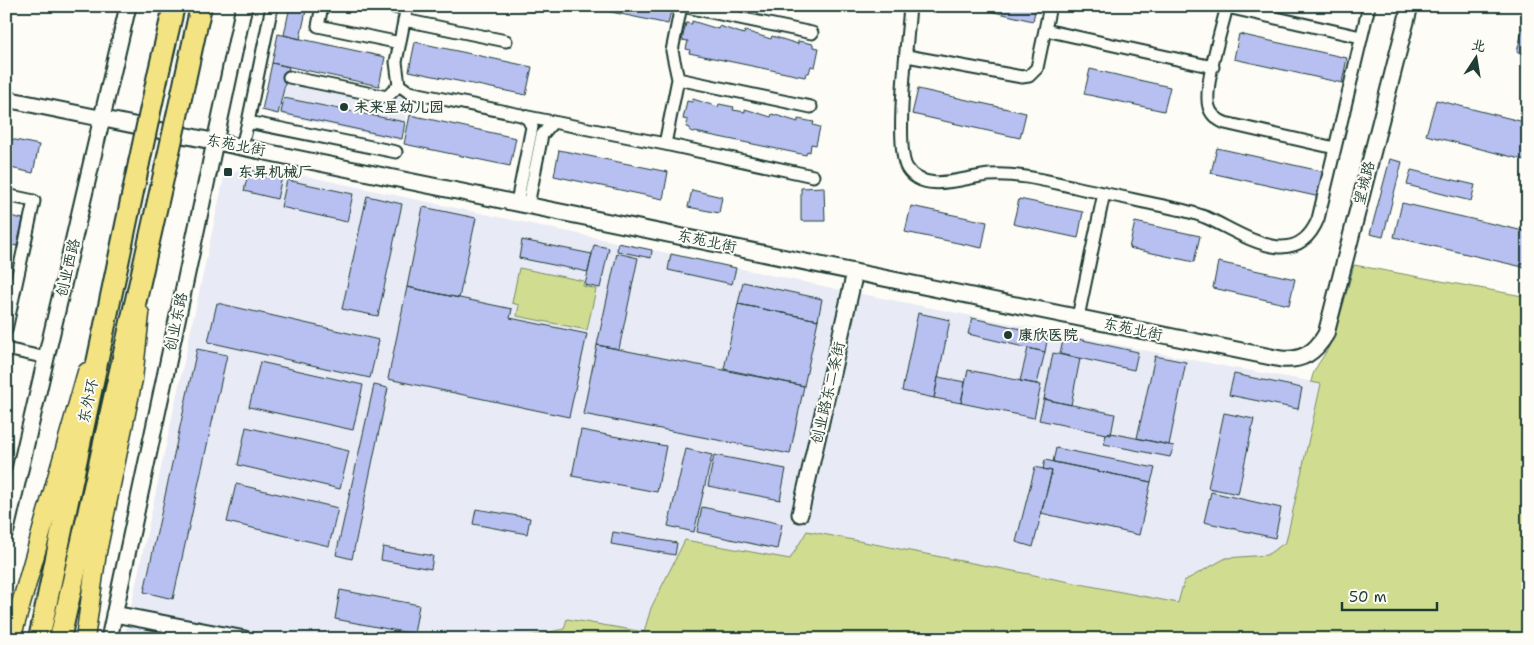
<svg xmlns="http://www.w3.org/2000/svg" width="1534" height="645" viewBox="0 0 1534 645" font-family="'Shantell Sans','LXGW WenKai TC',sans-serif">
	<rect width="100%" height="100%" fill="#fdfcf7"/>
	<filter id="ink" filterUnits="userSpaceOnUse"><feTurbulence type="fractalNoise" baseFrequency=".02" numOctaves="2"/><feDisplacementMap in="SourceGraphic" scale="10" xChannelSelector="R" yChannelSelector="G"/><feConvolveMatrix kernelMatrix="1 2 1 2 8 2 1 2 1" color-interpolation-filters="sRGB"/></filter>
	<g filter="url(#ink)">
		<path fill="#e8eaf5" d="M285,80L394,96L410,95L401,141L278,114Z
			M249,164L841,290L1234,368L1321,383L1286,542L1267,555L1226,558L1178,603L808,531L791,559L777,557L651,608L644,632L567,619L564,629L541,632L515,639H124L224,177Z"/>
		<path fill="#d0dd91" stroke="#788d62" d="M1354,265L1528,297V639H515L564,629L567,619L644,632L651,608L685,540L790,559L807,531L1178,603L1184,581L1226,558L1267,555L1286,542L1321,384L1311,382C1314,365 1324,359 1330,344C1340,319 1347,291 1354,265Z
			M519,268L584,281L583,286L596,289L587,330L517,316L519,305L512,303Z"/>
		<path fill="#b7c0f1" stroke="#1f3d34" d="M290,6H307L300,39L284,35Z
			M505,6H534L532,12Z
			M583,6H672L668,24Z
			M968,6H1036L1033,21Z
			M1526,15L1528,16V54L1517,52Z
			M692,21L718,29L719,26L744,34L745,31L771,39L772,36L798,44V41L813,44V47L819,48L815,67L811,66L809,73H806L805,77L689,53L690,50L686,49L688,41L682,40L686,23L692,24Z
			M278,34L385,57L379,86L272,63Z
			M1239,34L1347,58L1342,83L1234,59Z
			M415,42L532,67L526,95L409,71Z
			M272,63L289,67L278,114L262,110Z
			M1090,69L1170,87L1164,111L1084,94Z
			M918,89L1026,113L1020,138L912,114Z
			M284,98L405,122L402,139L281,113Z
			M693,99L718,107L719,104L734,107L733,110L745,112V109L771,117L772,114L798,122V119L814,122L813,125L820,127L816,145L811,144L810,152L807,151L806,155L690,131V128L686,127L688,120L683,119L687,101L692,102Z
			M1436,100L1528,123V161L1426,135Z
			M410,115L516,138L510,166L404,144Z
			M6,138L39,145L33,173L6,167Z
			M1217,148L1325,172L1320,197L1211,173Z
			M559,150L668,172L663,199L554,176Z
			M1390,159L1402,162L1383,237L1370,234Z
			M249,170L282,177L277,199L244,191Z
			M1411,170L1475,185L1471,201L1407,185Z
			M287,180L353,194L347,222L281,207Z
			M824,187L825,221H801V188Z
			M692,190L722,197L719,213L688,207Z
			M367,196L402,204L378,316L342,309Z
			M1019,199L1083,212L1078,238L1013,224Z
			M1402,203L1528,232L1527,268L1394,237Z
			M911,206L987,222L982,248L905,232Z
			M423,207L476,218L459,298L407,287Z
			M6,215L23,219L17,246L6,244Z
			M1135,222L1200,236L1194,262L1129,248Z
			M522,240L592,254L588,272L519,258Z
			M618,243L652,250L651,258L617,251Z
			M594,245L609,248L600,288L585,285Z
			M617,253L638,258L619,349L597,345Z
			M671,254L736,268L732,284L668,270Z
			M1218,262L1295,279L1289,305L1213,288Z
			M743,282L822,299L818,320L738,304Z
			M407,287L512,309L510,318L587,334L569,417L388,379Z
			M217,303L379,340L370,378L208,342Z
			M738,304L818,320L804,386L724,369Z
			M918,313L950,320L934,398L902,391Z
			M972,318L1048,335L1045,352L968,334Z
			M1064,336L1138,352L1134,370L1060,354Z
			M597,345L804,386L790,454L583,414Z
			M1028,348L1045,352L1037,384L1020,381Z
			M197,349L227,355L173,599L144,592Z
			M1053,353L1080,359L1071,405L1044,399Z
			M1155,356L1186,362L1169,445L1137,438Z
			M260,362L363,385L353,430L249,407Z
			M968,370L1041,385L1034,418L961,403Z
			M1234,374L1302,388L1298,409L1229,395Z
			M938,377L965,382L961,403L934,398Z
			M374,385L388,388L352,559L336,555Z
			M1044,399L1115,414L1111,435L1039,420Z
			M1224,413L1254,419L1238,494L1208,488Z
			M246,427L349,451L340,489L238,465Z
			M581,430L666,446L657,492L572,476Z
			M1111,433L1174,446L1170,457L1104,444L1106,434Z
			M1056,448L1155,468L1151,482L1053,462Z
			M686,449L712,455L694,532L668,526Z
			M714,455L786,469L780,500L708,486Z
			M1045,460L1151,482L1139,535L1041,513L1052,471L1043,469Z
			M1035,467L1052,471L1033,547L1016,542Z
			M236,484L338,508L329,546L227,522Z
			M1211,492L1281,508L1275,538L1204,522Z
			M702,507L782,524L777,549L697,532Z
			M476,509L530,518L527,534L473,524Z
			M613,532L677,543L675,555L611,544Z
			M383,547L433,556L431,569L381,560Z
			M340,590L419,605L414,634L335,619Z"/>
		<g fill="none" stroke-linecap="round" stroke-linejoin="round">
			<defs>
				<path id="street" d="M272,6L248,122L396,152
					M322,6L318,26L400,43
					M390,6L406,10
					M407,6L396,62L399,85L409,92L521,115L528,119L532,127L517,202
					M682,6L812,33
					M910,6C908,36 894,147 907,168C924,195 964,177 989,175C1018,173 1047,181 1075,187C1110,195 1146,202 1182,210C1190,212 1197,214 1205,217C1240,232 1295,275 1318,219L1369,6
					M1227,6C1222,28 1203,88 1209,107C1211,115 1218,120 1225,123L1335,148
					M1227,7L1361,37
					M404,20L506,41
					M1045,30L1213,67
					M907,56L1022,77L1029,76L1037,68L1050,6
					M289,77L387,97L399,85
					M678,79L811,107
					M523,116L553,122
					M665,144L813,176
					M242,146L248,122
					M6,195L34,201L6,330
					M528,205L542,135L553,122L665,144L678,79L672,51L681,6
					M1078,317L1104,193
					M6,349L47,358"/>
				<path id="secondary" d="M6,99L1281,359C1302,361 1315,353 1326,334L1410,6
					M800,514L855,272
					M6,530L128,6
					M114,614L245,639
					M109,639L244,6"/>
				<path id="primary" d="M11,639L87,372
					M85,639L97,552L133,379L140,314"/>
				<path id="highway" d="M158,75L174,6
					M185,80L201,6
					M39,639L139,163
					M60,639L165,170"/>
			</defs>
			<use href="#street" stroke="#1f3d34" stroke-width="15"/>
			<use href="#secondary" stroke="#1f3d34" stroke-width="19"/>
			<use href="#primary" stroke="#1f3d34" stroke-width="21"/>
			<use href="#highway" stroke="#1f3d34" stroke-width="24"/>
			<use href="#street" stroke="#fdfcf7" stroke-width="11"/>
			<use href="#secondary" stroke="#fdfcf7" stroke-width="15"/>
			<use href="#primary" stroke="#f4e382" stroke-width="18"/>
			<use href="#highway" stroke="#f4e382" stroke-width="20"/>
			<defs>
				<path id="highway-bridge" d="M139,163L158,75
					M165,170L185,80"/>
			</defs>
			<use href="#highway-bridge" stroke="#1f3d34" stroke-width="24" stroke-linecap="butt"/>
			<use href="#highway-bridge" stroke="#f4e382" stroke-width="20"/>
		</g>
	</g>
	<g fill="#1f3d34" stroke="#fdfcf7" stroke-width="2">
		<circle cx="344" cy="107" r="5"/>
		<rect x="223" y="167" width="10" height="10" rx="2.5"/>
		<circle cx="1008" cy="335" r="5"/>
	</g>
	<g text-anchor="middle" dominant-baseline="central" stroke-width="4" stroke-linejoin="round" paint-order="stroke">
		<g font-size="15" font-weight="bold" fill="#1f3d34" stroke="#fdfcf7" text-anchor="start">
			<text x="354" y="107">未来星幼儿园</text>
			<text x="238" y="172">东昇机械厂</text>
			<text x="1018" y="335">康欣医院</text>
		</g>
		<g font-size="15" fill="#1f3d34" stroke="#fdfcf7">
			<text transform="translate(236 145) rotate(11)">东苑北街</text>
			<text transform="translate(1364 183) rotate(-76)">望城路</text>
			<text transform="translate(707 241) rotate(12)">东苑北街</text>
			<text transform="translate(68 268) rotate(-77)">创业西路</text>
			<text transform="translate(176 322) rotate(-78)">创业东路</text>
			<text transform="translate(1133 329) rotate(12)">东苑北街</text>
			<text transform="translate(828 393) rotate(-77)">创业路东二条街</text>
			<text transform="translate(88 401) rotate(-78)">东外环</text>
		</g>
	</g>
	<rect width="1534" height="645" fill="none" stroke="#fdfcf7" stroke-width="25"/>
	<rect x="12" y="12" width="1509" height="620" fill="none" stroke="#1f3d34" stroke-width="2" filter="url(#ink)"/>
	<g transform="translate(1476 58) rotate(12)" stroke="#fdfcf7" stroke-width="4" paint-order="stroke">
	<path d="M0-4L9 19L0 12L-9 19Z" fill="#1f3d34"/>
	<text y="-8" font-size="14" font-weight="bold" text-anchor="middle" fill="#1f3d34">北</text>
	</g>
	<path d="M1342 602v8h95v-8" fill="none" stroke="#1f3d34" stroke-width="2.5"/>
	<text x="1349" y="602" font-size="15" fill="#1f3d34" stroke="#fdfcf7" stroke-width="4" paint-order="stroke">50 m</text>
</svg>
